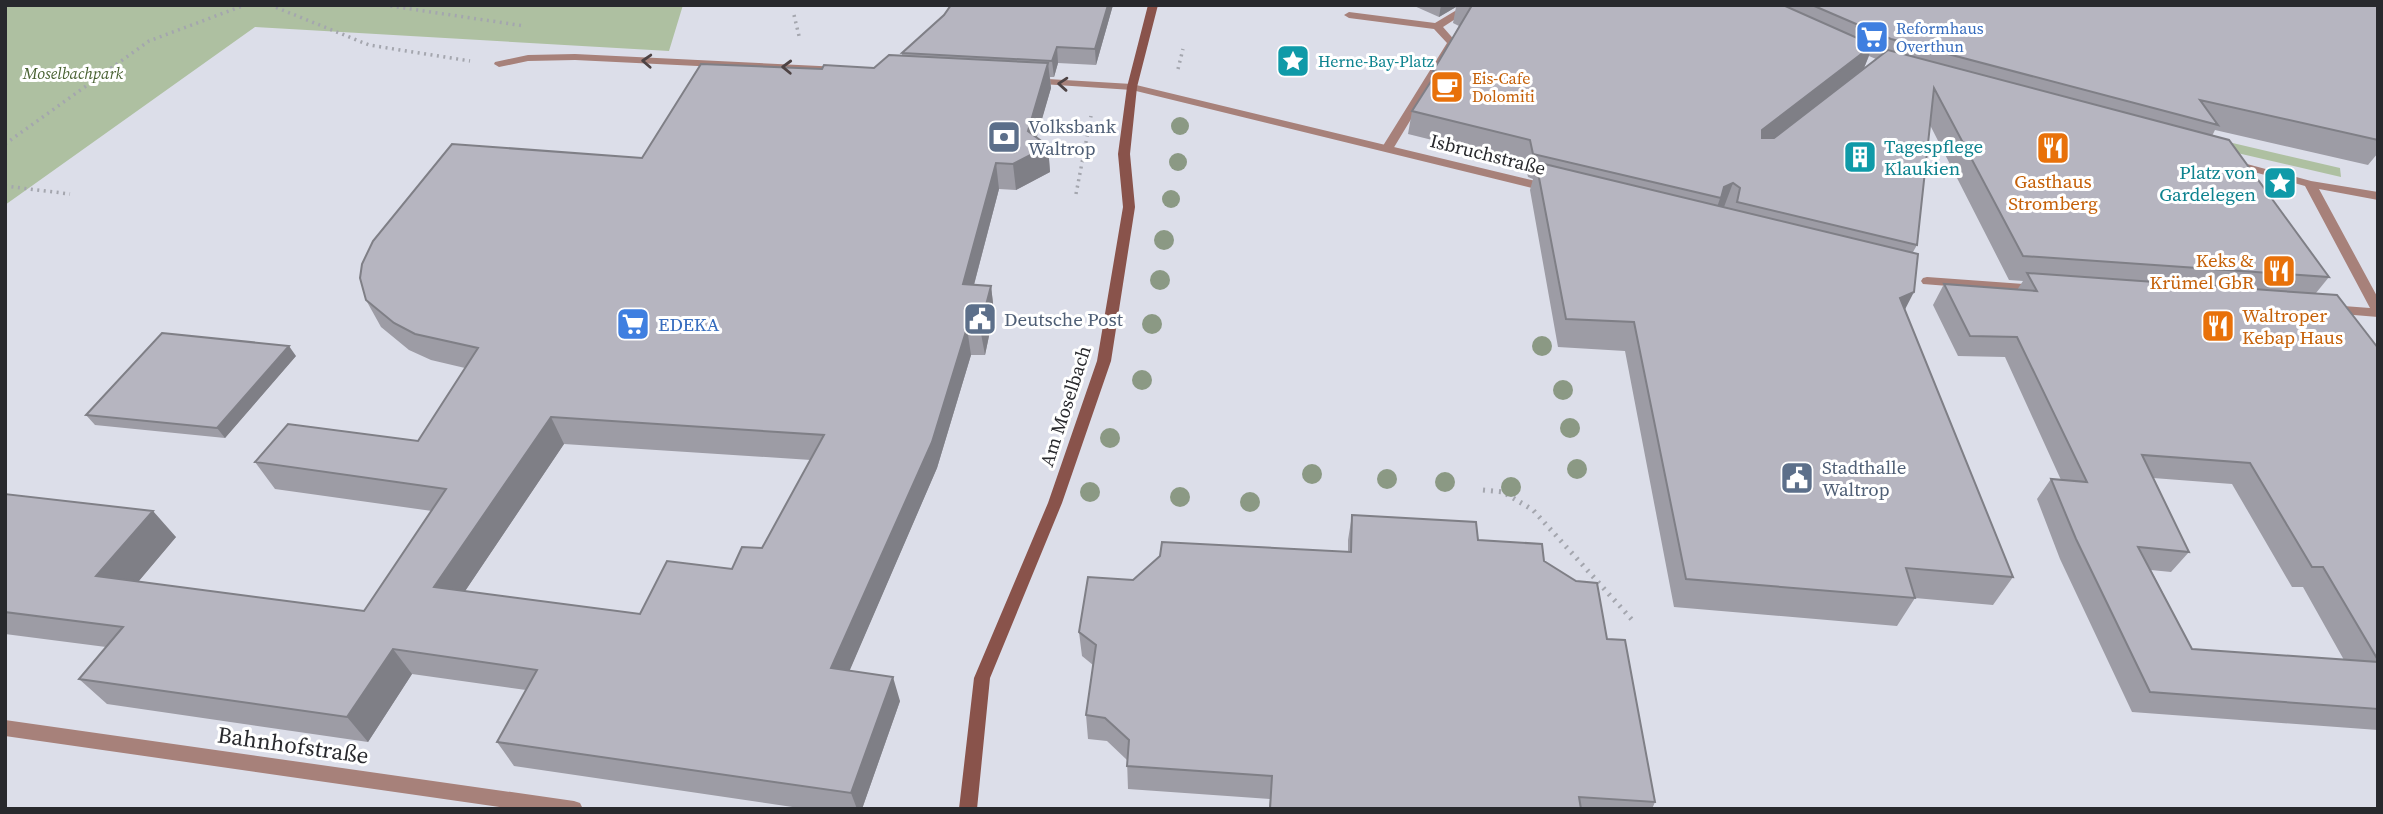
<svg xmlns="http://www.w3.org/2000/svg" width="2383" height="814" viewBox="0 0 2383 814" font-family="'Source Serif 4',serif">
	<rect width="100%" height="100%" fill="#dcdee9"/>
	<path fill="#aec0a1" d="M5,5H683L669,51L255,27L5,205Z
		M2207,137L2340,168L2341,177L2207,146Z"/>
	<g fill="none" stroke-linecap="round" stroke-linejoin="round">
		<path stroke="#a4a6ae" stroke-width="3.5" stroke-dasharray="2 4.5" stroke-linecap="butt" d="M270,5L369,45L470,61
			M384,5L525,26
			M794,15L800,40
			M1178,69L1183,49
			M5,144L149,41L245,5
			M5,186L70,194
			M1076,194L1091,116"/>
		<path stroke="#a4a6ae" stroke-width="5" stroke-dasharray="2 6" stroke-linecap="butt" d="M1483,490L1503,492L1533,510L1635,623"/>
		<path fill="#a7817a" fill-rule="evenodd" d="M575,54L840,67L845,70L840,73L575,60L528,61L499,67L494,64L495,62L528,55Z
			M1031,78L1132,84L1548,184L1554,188L1548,192L1132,90L1027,83V79Z"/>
		<path fill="#a7817a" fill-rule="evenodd" d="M1465,5H1477L1443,27L1457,43L1393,149L1391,151H1383L1381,149L1447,43L1434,29L1349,18L1344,15L1349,12L1435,23Z
			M2232,160L2311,181L2378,192V200L2319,189L2378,298V317L2330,313L2323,309L2330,305L2370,308L2305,186L2228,165V161Z
			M1927,277L2038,285L2044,289L2038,293L1923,284L1921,281L1923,278Z
			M5,720L574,801L580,803L583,809H514L5,736Z"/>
		<path fill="#89534b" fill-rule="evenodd" d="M1148,5H1158L1137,87L1130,154L1135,207L1111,361L1062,503L990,678L977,809H959L974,678L1048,503L1097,361L1123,207L1118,154L1127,87Z"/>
	</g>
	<g fill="#8b9984">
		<circle cx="1180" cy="126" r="9"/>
		<circle cx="1178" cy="162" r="9"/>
		<circle cx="1171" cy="199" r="9"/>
		<circle cx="1164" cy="240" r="10"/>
		<circle cx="1160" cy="280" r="10"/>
		<circle cx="1152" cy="324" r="10"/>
		<circle cx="1542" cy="346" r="10"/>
		<circle cx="1142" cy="380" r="10"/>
		<circle cx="1563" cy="390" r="10"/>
		<circle cx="1570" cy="428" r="10"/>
		<circle cx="1110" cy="438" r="10"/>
		<circle cx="1577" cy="469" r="10"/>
		<circle cx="1312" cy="474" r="10"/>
		<circle cx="1387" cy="479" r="10"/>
		<circle cx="1445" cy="482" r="10"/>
		<circle cx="1511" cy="487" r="10"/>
		<circle cx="1090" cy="492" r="10"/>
		<circle cx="1180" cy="497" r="10"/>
		<circle cx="1250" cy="502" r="10"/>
	</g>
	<path fill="#9d9ca5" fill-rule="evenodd" d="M951,5H1113L1096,65L1058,63L1054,77H1050L1051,88L1036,138L1048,146L1050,172L1016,190L999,189L974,285L991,286L994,312L985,355H971L937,468L849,671L900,701L862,809H806L514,766L497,742L526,690L412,674L368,742L107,704L79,679L106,647L5,634V494L176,537L138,582L364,611L432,511L275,489L255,462L418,441L465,368L431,360L409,350L381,327L366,300L642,158L822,69L874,68L902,55V53L944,15ZM564,444L811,460L762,548L732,569L640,614L465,591Z
		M1412,5H2378V153L2368,165L2215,130L2212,136L2329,277L2316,293L2378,348V730L2132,712L2060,559L2037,499L2051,479L2061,480L2005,357L1958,356L1933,305L1944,284L2017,290L2023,281L2009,280L1930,125L1917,245L1913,252L1905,310L2013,577L1993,605L1915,598L1897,626L1674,607L1625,351L1558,347L1530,190L1533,179L1528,177L1525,163L1408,134L1412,111L1431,81L1433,71L1459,26L1453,23L1456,7L1439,17ZM1869,56L1876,59L1773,138L1864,68ZM2153,478L2232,484L2292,587H2303L2344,660L2192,649L2151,570L2171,572L2189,552Z
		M296,356L225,438L95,425L86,415Z
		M1352,515L1478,540L1544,561L1607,639L1655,802L1652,809H1269L1270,799L1128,789L1127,760L1107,741L1088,739L1086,715L1093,665L1082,656L1079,632L1348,552V540Z"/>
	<path fill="#7f7f86" d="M1108,5H1113L1096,65L1095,49Z
		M1441,5H1456V7L1439,17Z
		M1873,45L1864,68L1753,154L1762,130Z
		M1057,47L1058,63L1054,77L1052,61Z
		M1048,63L1051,88L1032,154L1048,146L1050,172L1016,190L1013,164L1028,131Z
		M996,163L999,189L967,311L963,284Z
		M1733,183L1724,207L1716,210L1724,187Z
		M991,286L994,312L985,355L980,328Z
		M1914,292L1899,321L1900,298Z
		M967,328L971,355L937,468L840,693L831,668Z
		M289,346L296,356L225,438L217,428Z
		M551,417L564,444L451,612L434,587Z
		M153,511L176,537L121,602L96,576Z
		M393,649L412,674L368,742L347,717Z
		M893,677L900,701L862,809H857L851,793Z"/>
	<path fill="#b6b5c0" stroke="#7f7f86" stroke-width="2" fill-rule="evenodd" d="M951,5H1108L1095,49L1057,47L1052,61L902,53L944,15Z
		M1467,5H1783L1873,45L1762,130V138H1774L1888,50L2229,140L2329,277L2023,256L1934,88L1917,245L1737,202L1740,188L1733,183L1724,187L1721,198L1533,154L1530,140L1412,111L1437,72L1433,71L1471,7Z
		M1812,5H2378V140L2200,100L2218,125L1891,39Z
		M889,55L1048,63L1028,131L1048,146L1013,164L996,163L963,284L991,286L980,328H967L932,442L831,668L893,677L851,793L497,742L537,670L393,649L347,717L79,679L123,627L5,612V494L153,511L96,576L364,611L446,489L255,462L288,424L418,441L478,348L415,334L394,323L366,300L360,278L362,264L373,241L452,144L642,158L701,64L822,69L824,65L874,68ZM551,417L824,435L762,548L742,547L732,569L667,561L640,614L434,587Z
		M1536,162L1918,254L1914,292L1900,298L2013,577L1906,568L1915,598L1686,579L1634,322L1566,319Z
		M2027,273L2337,295L2378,348V660L2323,567H2312L2250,463L2142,455L2189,552L2138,547L2192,649L2378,662V709L2150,692L2076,539L2051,479L2087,482L2017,337L1970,336L1944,284L2037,291Z
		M162,333L289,346L217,428L86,415Z
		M1352,515L1476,522L1478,540L1542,544L1544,561L1576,581L1597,583L1607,639L1625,640L1655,802L1579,797L1581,809H1270L1272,776L1127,766L1129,740L1105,718L1086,715L1096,645L1079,632L1088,577L1133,580L1160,556L1162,542L1351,552Z"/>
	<defs><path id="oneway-chevron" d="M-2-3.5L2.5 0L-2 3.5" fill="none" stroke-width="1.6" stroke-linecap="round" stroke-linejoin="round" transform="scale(1.75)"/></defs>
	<g stroke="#4e4344">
		<use href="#oneway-chevron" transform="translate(647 61) rotate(-177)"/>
		<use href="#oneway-chevron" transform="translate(787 67) rotate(-178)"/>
		<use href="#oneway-chevron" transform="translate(1063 84) rotate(-176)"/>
	</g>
	<defs>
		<symbol id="supermarket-square" viewBox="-11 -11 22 22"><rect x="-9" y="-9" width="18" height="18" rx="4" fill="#3f7fe0" stroke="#fff"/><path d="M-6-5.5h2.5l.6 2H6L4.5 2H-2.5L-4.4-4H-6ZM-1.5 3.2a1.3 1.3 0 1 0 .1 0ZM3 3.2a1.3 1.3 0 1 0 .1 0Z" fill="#fff"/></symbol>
		<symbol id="sight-square" viewBox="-11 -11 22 22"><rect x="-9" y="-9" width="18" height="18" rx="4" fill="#0f9aa8" stroke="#fff"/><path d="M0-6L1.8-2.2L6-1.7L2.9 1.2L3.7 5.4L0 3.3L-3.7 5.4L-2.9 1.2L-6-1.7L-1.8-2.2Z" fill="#fff"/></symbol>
		<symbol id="cafe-square" viewBox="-11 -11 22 22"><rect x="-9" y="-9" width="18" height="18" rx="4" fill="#e8710a" stroke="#fff"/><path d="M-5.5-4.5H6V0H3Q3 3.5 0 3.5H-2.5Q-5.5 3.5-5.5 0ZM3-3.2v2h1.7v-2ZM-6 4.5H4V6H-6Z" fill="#fff"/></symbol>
		<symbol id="bank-square" viewBox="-11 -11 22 22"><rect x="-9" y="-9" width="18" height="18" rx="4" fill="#5c6f8a" stroke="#fff"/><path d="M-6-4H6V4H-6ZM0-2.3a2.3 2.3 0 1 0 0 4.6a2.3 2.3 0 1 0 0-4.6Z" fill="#fff"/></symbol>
		<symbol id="restaurant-square" viewBox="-11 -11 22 22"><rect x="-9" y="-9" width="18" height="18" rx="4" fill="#e8710a" stroke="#fff"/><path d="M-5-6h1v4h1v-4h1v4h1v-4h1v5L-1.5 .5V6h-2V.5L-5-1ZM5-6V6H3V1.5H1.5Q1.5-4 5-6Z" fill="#fff"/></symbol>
		<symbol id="building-square" viewBox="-11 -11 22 22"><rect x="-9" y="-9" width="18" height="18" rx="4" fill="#0f9aa8" stroke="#fff"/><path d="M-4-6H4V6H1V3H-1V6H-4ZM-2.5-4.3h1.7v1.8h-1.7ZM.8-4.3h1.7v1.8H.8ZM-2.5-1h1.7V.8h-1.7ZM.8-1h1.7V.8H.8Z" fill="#fff"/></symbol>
		<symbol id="civic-square" viewBox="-11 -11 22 22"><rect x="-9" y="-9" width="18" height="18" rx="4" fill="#5c6f8a" stroke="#fff"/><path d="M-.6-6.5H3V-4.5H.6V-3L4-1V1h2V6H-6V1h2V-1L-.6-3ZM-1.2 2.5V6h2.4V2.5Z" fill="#fff"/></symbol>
	</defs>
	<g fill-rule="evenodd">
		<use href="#supermarket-square" x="1853" y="18" width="38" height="38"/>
		<use href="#sight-square" x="1274" y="42" width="38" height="38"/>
		<use href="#cafe-square" x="1428" y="68" width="38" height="38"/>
		<use href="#bank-square" x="985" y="118" width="38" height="38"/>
		<use href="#restaurant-square" x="2034" y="129" width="38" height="38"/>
		<use href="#building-square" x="1841" y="138" width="38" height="38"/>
		<use href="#sight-square" x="2261" y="164" width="38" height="38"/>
		<use href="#restaurant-square" x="2260" y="252" width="38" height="38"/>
		<use href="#civic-square" x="961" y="300" width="38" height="38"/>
		<use href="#supermarket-square" x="614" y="305" width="38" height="38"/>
		<use href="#restaurant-square" x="2199" y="307" width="38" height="38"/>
		<use href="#civic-square" x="1778" y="459" width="38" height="38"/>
	</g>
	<g text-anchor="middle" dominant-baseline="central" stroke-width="6" stroke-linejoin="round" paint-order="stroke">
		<g font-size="16" fill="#366cbe" stroke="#fff" text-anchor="start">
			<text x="1896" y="28">Reformhaus<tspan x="1896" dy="18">Overthun</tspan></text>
		</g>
		<g font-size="16" fill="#0d838f" stroke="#fff" text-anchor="start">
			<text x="1318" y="61">Herne-Bay-Platz</text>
		</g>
		<g font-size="16" font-style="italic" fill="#486131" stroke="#fff">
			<text x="73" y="73">Moselbachpark</text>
		</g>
		<g font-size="16" fill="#c56008" stroke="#fff" text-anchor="start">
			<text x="1472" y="78">Eis-Cafe<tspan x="1472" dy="18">Dolomiti</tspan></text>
		</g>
		<g font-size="19" fill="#4e5e75" stroke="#fff" text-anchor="start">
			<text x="1028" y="126">Volksbank<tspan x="1028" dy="22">Waltrop</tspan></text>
			<text x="1004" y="319">Deutsche Post</text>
			<text x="1822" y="467">Stadthalle<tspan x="1822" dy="22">Waltrop</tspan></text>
		</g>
		<g font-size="19" fill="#0d838f" stroke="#fff" text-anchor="start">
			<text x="1884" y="146">Tagespflege<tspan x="1884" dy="22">Klaukien</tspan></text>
			<text x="2256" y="172" text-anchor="end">Platz von<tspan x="2256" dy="22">Gardelegen</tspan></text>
		</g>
		<g font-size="19" fill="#28292d" stroke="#fff">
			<text transform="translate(1488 154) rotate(14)">Isbruchstraße</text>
			<text transform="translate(1065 406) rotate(-72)">Am Moselbach</text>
		</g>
		<g font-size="19" fill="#c56008" stroke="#fff">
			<text x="2053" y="181">Gasthaus<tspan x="2053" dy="22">Stromberg</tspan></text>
			<text x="2254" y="260" text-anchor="end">Keks &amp;<tspan x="2254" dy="22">Krümel GbR</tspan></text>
			<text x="2242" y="315" text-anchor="start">Waltroper<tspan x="2242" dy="22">Kebap Haus</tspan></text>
		</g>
		<g font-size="19" fill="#366cbe" stroke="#fff" text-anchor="start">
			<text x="658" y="324">EDEKA</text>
		</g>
		<g font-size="23" fill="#28292d" stroke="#fff">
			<text transform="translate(293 745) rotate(8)">Bahnhofstraße</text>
		</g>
	</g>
	<rect width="2383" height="814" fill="none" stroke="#28292d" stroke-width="14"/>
</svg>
